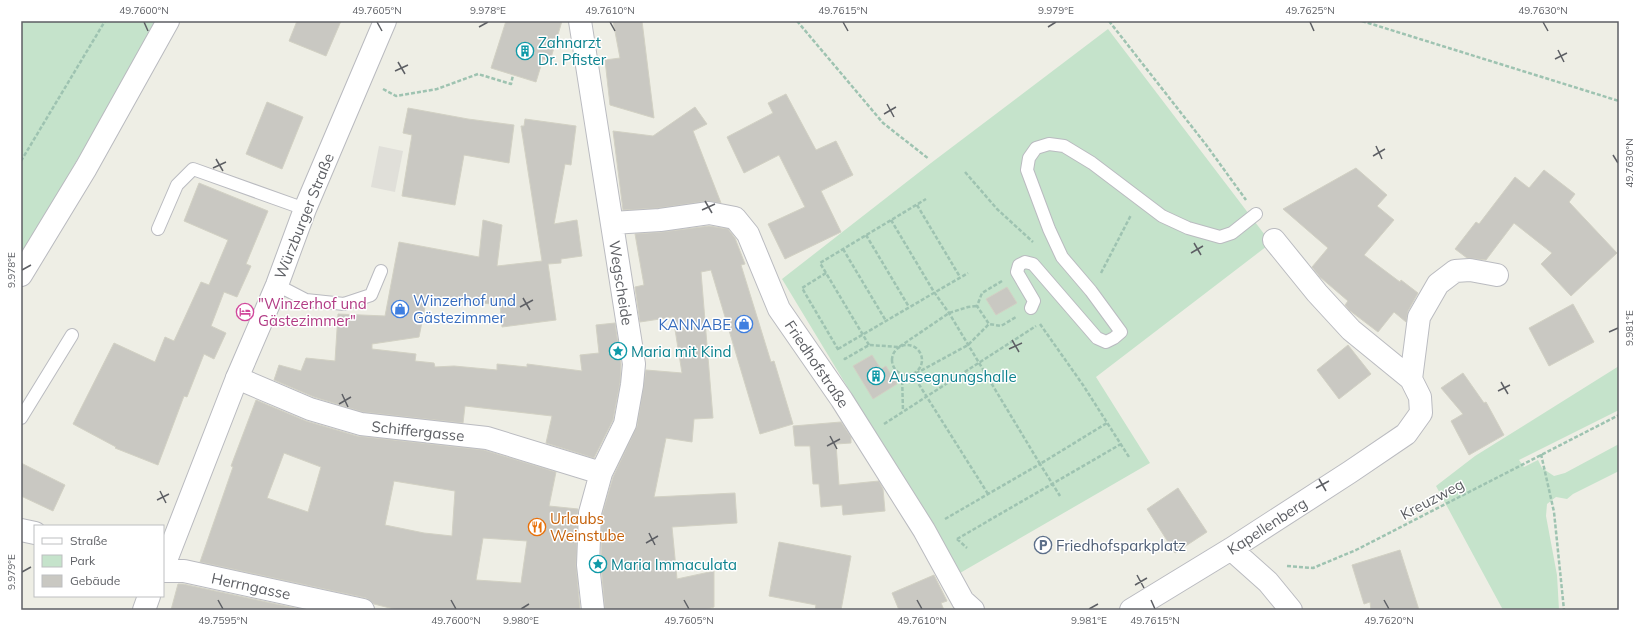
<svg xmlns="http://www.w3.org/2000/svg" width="1640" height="631" viewBox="0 0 1640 631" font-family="Mulish,sans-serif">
	<rect width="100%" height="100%" fill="#eeeee5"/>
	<path fill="#e0dfd9" d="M379,146L403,151L395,192L371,187Z"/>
	<path fill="#c5e3cb" d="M21,21H156L86,145L26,247L21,250Z
		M1108,29L1271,243L1096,377L1150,463L960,573L782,279L931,163Z
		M1619,366V410L1519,460L1524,467L1538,460L1542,468L1554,476L1565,473L1619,444V471L1573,494L1567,499L1556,497L1547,504L1546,516L1557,575L1559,610H1503L1436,486L1475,456Z"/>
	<path fill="#c9c8c2" stroke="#d2d1c4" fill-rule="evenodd" d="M297,21H341L326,56L289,41Z
		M506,21H562L550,61L543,59L536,82L491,68Z
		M613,21H642L654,118L610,105L605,60L620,58Z
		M786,94L816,150L836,141L853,175L821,191L841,232L785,259L768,224L805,207L779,155L744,173L727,137L773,113L768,103Z
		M267,102L303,117L282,169L246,154Z
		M695,107L707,124L693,131L721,203L707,201L659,208L623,210L613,131L653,136Z
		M408,108L468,119L514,125L509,163L464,155L455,205L402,196L412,135L403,133Z
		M525,119L576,126L571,165L565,164L554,224L577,220L582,256L561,259V263L548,264L556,320L502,327L500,305L427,297L419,337L372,344V349L416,354L415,361L434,363L435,367L454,366L497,370V364L527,367V364L582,371L580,355L599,353L596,325L615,323L621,364L620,383L613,420L594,458L546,443L552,416L465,406L463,423L363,412L314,397L274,380L279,365L301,371L306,358L335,361L338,314L385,316L399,242L479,257L483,220L502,225L497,266L542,261L521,126H524Z
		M1356,168L1387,195L1377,206L1394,220L1364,255L1400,282L1401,280L1418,293L1408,311L1406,322L1394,312L1378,332L1349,310L1345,305L1348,301L1320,277L1312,267L1328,248L1283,209Z
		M1544,170L1575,194L1569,202L1617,253L1571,296L1541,264L1552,253L1514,223L1486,260L1467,258L1455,249L1476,222L1479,224L1515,177L1529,188Z
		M199,183L268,211L246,264L251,266L237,297L224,292L211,326L226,333L214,359L204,354L187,397L184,396L158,465L115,448L116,447L73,424L114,343L155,362L165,337L174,341L201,282L209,285L228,240L184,221Z
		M709,226L728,229L735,238L745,264L741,265L771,362L774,361L793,424L760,434L711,270L701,272L713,418L694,419L692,442L666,438L654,497L735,493L737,523L672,527L677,579L714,571V607L704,610H605L601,565L602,515L613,477L637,426L646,370L682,373L673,317L640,322L635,287L644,285L635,234L662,232Z
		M1007,287L1017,303L996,315L986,299Z
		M1573,304L1594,342L1549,366L1529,328Z
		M1348,345L1371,374L1339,399L1317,370Z
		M872,355L881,369L886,366L897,384L873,399L853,366Z
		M1463,373L1484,403L1486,402L1504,435L1469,455L1451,421L1463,414L1441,388Z
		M256,400L306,421L357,436L484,450L556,472L549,506L578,509L576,565L580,610H398L374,604L371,601L366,598L200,562L233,467L231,466ZM284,453L321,467L308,512L267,498ZM394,481L455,491L452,536L424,533L385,525ZM483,538L527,541L521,583L476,580Z
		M841,422L851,437V443L836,444L839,485L879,481L883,489L885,511L843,515L842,505L821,507L819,484H813L810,446H795L793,426Z
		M21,463L65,485L53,511L21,496Z
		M1178,488L1207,532L1175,553L1147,509Z
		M779,542L851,556L841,610H815L816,605L769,596Z
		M1400,550L1419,610H1371L1370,602L1364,604L1352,565Z
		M934,575L947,601L941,603L944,610H899L892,593Z
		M178,584H183L304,610H171Z"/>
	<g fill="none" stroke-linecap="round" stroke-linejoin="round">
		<defs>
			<path id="lane" d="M158,229L177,185L193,169L305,209
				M277,285L306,300L344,304L371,295L381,271
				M1031,308L1034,301L1017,272L1019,265L1025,262L1033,264L1097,338L1106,342L1114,338L1121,332L1091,291L1062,257L1049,229L1027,170L1029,158L1036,148L1049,144L1064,146L1092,163L1162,216L1188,228L1220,237L1232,233L1256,214
				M21,418L72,335"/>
			<path id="street" d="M580,21L634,364L632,385L625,424L601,473L590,513L588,565L593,610
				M612,223L660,220L709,213L735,218L748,234L779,309L842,400L924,530L963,601L973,610
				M237,378L310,409L361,424L487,438L601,473
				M1411,379L1419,317L1438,284L1455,271L1470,270L1497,275
				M21,530L35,533
				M1231,549L1268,582L1291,610
				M163,571H184L363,610
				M1131,610L1231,549L1350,472L1406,434L1421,413L1420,397L1411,379L1351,330L1317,293L1274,240"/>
			<path id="secondary" d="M21,275L86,168L168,21
				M163,568L237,378L277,285L305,209L385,21
				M144,610L149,596"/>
		</defs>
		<use href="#lane" stroke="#babbc0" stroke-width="14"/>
		<use href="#street" stroke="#babbc0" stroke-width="24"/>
		<use href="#secondary" stroke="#b9babf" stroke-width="24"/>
		<path stroke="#9ec3b1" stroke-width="2.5" stroke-dasharray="4 2" stroke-linecap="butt" d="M797,21L883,123L929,159
			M1109,21L1207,146L1246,200
			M1362,21L1619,101
			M383,89L396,96L437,89L478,74L511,84L513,75
			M21,161L105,21
			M965,172L997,209L1033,242
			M917,205L960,277
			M891,220L934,292L949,313L1040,464L1107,423
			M866,235L909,307
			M843,249L886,321
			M826,273L802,288L839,351
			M1101,273L1131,215
			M1002,281L982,293L977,306L989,324L1001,326L1016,317
			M1040,324L1083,385L1129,457
			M892 360a15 15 0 1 1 30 0a15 15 0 1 1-30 0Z
			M869,345L820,263L926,199
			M838,349L968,273
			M844,358L845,359L869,345L899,347L949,313L968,307L977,306
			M902,375L903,411
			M884,424L1036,326
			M1541,454L1554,512L1564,610
			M988,494L913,375L968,345L989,324
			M945,519L1040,464L1060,496
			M957,539L967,548
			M957,539L1121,444
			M1287,566L1313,568L1356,550L1619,415"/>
		<use href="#lane" stroke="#fff" stroke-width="12"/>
		<use href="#street" stroke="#fff" stroke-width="22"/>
		<use href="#secondary" stroke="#fff" stroke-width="22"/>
	</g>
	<path fill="none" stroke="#5d5f64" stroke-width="1.5" d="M144,22L148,31M377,22L382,31M610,22L615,31M843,22L848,31M1310,22L1314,31M1543,22L1548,31M479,27L488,22M1048,27L1056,22M1558,50L1564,62M1555,59L1567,53M398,62L405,74M395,71L408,65M887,104L894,117M884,114L896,107M1376,146L1382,159M1613,155L1618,163M1373,156L1385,149M216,159L223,171M213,168L226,162M705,201L712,213M702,210L715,204M1194,243L1201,255M1191,253L1203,246M22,270L31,265M523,298L530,310M520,307L533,300M1609,332L1618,328M1012,340L1019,352M1009,349L1022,343M1501,382L1508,394M1498,391L1510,385M342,394L348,407M339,404L351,397M830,436L837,449M827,446L840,439M1319,479L1326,491M1316,488L1329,481M160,491L166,503M157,500L169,494M649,533L655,545M646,543L658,536M22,572L31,567M1137,575L1144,588M1135,585L1147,578M218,600L223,609M451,600L456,609M684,600L689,609M917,600L922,609M1151,600L1155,609M1384,600L1389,609M521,609L529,604M1089,609L1098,604"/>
	<defs>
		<symbol id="building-ring" viewBox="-11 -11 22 22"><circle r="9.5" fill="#fff" stroke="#0f9aa8" stroke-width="1.5"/><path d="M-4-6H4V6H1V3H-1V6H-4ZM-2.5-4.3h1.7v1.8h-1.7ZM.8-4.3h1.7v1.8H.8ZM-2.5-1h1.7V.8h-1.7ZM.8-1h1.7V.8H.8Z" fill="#0f9aa8"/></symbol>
		<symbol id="shop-ring" viewBox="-11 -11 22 22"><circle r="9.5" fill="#fff" stroke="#3f7fe0" stroke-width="1.5"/><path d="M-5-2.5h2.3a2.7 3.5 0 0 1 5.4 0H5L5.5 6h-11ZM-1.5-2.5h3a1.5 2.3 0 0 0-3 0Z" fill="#3f7fe0"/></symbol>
		<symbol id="hotel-ring" viewBox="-11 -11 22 22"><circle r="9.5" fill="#fff" stroke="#d1479c" stroke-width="1.5"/><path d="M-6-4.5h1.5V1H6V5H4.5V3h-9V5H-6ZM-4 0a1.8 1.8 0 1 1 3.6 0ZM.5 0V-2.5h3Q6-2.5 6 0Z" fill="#d1479c"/></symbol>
		<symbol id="sight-ring" viewBox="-11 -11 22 22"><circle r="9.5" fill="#fff" stroke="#0f9aa8" stroke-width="1.5"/><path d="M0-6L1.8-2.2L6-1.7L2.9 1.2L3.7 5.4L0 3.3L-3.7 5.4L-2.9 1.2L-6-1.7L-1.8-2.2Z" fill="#0f9aa8"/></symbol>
		<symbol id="restaurant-ring" viewBox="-11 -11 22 22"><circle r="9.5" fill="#fff" stroke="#e8710a" stroke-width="1.5"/><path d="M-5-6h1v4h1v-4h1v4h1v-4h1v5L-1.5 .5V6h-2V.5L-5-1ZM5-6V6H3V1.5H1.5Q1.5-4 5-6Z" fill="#e8710a"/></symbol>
		<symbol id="parking-ring" viewBox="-11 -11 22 22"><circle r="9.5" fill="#fff" stroke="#5c6f8a" stroke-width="1.5"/><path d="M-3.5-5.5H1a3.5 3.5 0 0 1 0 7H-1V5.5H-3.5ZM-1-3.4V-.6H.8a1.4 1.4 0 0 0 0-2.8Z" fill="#5c6f8a"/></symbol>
	</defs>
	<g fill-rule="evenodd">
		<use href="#building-ring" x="515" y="41" width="20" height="20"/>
		<use href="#shop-ring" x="390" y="299" width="20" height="20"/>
		<use href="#hotel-ring" x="235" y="302" width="20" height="20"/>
		<use href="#shop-ring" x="734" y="314" width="20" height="20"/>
		<use href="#sight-ring" x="608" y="341" width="20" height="20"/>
		<use href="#building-ring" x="866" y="366" width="20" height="20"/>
		<use href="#restaurant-ring" x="527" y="517" width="20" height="20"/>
		<use href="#parking-ring" x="1033" y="535" width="20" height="20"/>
		<use href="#sight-ring" x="588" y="554" width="20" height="20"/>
	</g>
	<g text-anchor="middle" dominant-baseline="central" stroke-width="3" stroke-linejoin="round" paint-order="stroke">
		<g font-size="15" fill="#0d838f" stroke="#fff" text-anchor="start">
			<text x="538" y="42">Zahnarzt<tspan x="538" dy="17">Dr. Pfister</tspan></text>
			<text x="631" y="351">Maria mit Kind</text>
			<text x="889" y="376">Aussegnungshalle</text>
			<text x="611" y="564">Maria Immaculata</text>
		</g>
		<g font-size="15" fill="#5d5f64" stroke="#fff">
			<text transform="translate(304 216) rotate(-68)">Würzburger Straße</text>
			<text transform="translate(621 283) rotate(81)">Wegscheide</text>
			<text transform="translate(817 364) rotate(56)">Friedhofstraße</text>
			<text transform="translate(418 431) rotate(6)">Schiffergasse</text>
			<text transform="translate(1432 499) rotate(-28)">Kreuzweg</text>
			<text transform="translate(1267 526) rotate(-33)">Kapellenberg</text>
			<text transform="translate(251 586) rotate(12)">Herrngasse</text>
		</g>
		<g font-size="15" fill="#366cbe" stroke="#fff" text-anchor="start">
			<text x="413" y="300">Winzerhof und<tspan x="413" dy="17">Gästezimmer</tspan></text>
			<text x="731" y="324" text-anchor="end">KANNABE</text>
		</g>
		<g font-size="15" fill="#b23c85" stroke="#fff" text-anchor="start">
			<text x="258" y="303">"Winzerhof und<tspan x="258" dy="17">Gästezimmer"</tspan></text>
		</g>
		<g font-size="15" fill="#c56008" stroke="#fff" text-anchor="start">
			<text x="550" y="518">Urlaubs<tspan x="550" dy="17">Weinstube</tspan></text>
		</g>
		<g font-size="15" fill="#4e5e75" stroke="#fff" text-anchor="start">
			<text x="1056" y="545">Friedhofsparkplatz</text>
		</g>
	</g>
	<rect width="1640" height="631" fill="none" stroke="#ffffff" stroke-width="44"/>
	<rect x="34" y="525" width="130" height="72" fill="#ffffff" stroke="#bebfc1"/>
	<rect x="42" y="538" width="20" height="6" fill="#ffffff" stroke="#bebfc1"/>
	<text x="70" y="545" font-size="12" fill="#5d5f64">Straße</text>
	<rect x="42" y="555" width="20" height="12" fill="#c5e3cb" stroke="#bebfc1"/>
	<text x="70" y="565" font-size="12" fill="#5d5f64">Park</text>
	<rect x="42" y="575" width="20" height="12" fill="#c9c8c2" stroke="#bebfc1"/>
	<text x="70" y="585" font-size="12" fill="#5d5f64">Gebäude</text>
	<rect x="22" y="22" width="1596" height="587" fill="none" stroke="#5d5f64" stroke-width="1.5"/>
	<g font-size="10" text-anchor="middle" fill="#5d5f64">
		<text x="144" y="14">49.7600°N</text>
		<text x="377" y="14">49.7605°N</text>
		<text x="488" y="14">9.978°E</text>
		<text x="610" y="14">49.7610°N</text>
		<text x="843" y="14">49.7615°N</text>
		<text x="1056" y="14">9.979°E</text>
		<text x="1310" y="14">49.7625°N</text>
		<text x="1543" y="14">49.7630°N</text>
		<text transform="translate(1629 163) rotate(-90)" y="4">49.7630°N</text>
		<text transform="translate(11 270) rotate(-90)" y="4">9.978°E</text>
		<text transform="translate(1629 328) rotate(-90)" y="4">9.981°E</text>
		<text transform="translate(11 572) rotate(-90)" y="4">9.979°E</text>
		<text x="223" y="624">49.7595°N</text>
		<text x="456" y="624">49.7600°N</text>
		<text x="521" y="624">9.980°E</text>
		<text x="689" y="624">49.7605°N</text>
		<text x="922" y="624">49.7610°N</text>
		<text x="1089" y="624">9.981°E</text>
		<text x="1155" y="624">49.7615°N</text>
		<text x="1389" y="624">49.7620°N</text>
	</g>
</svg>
